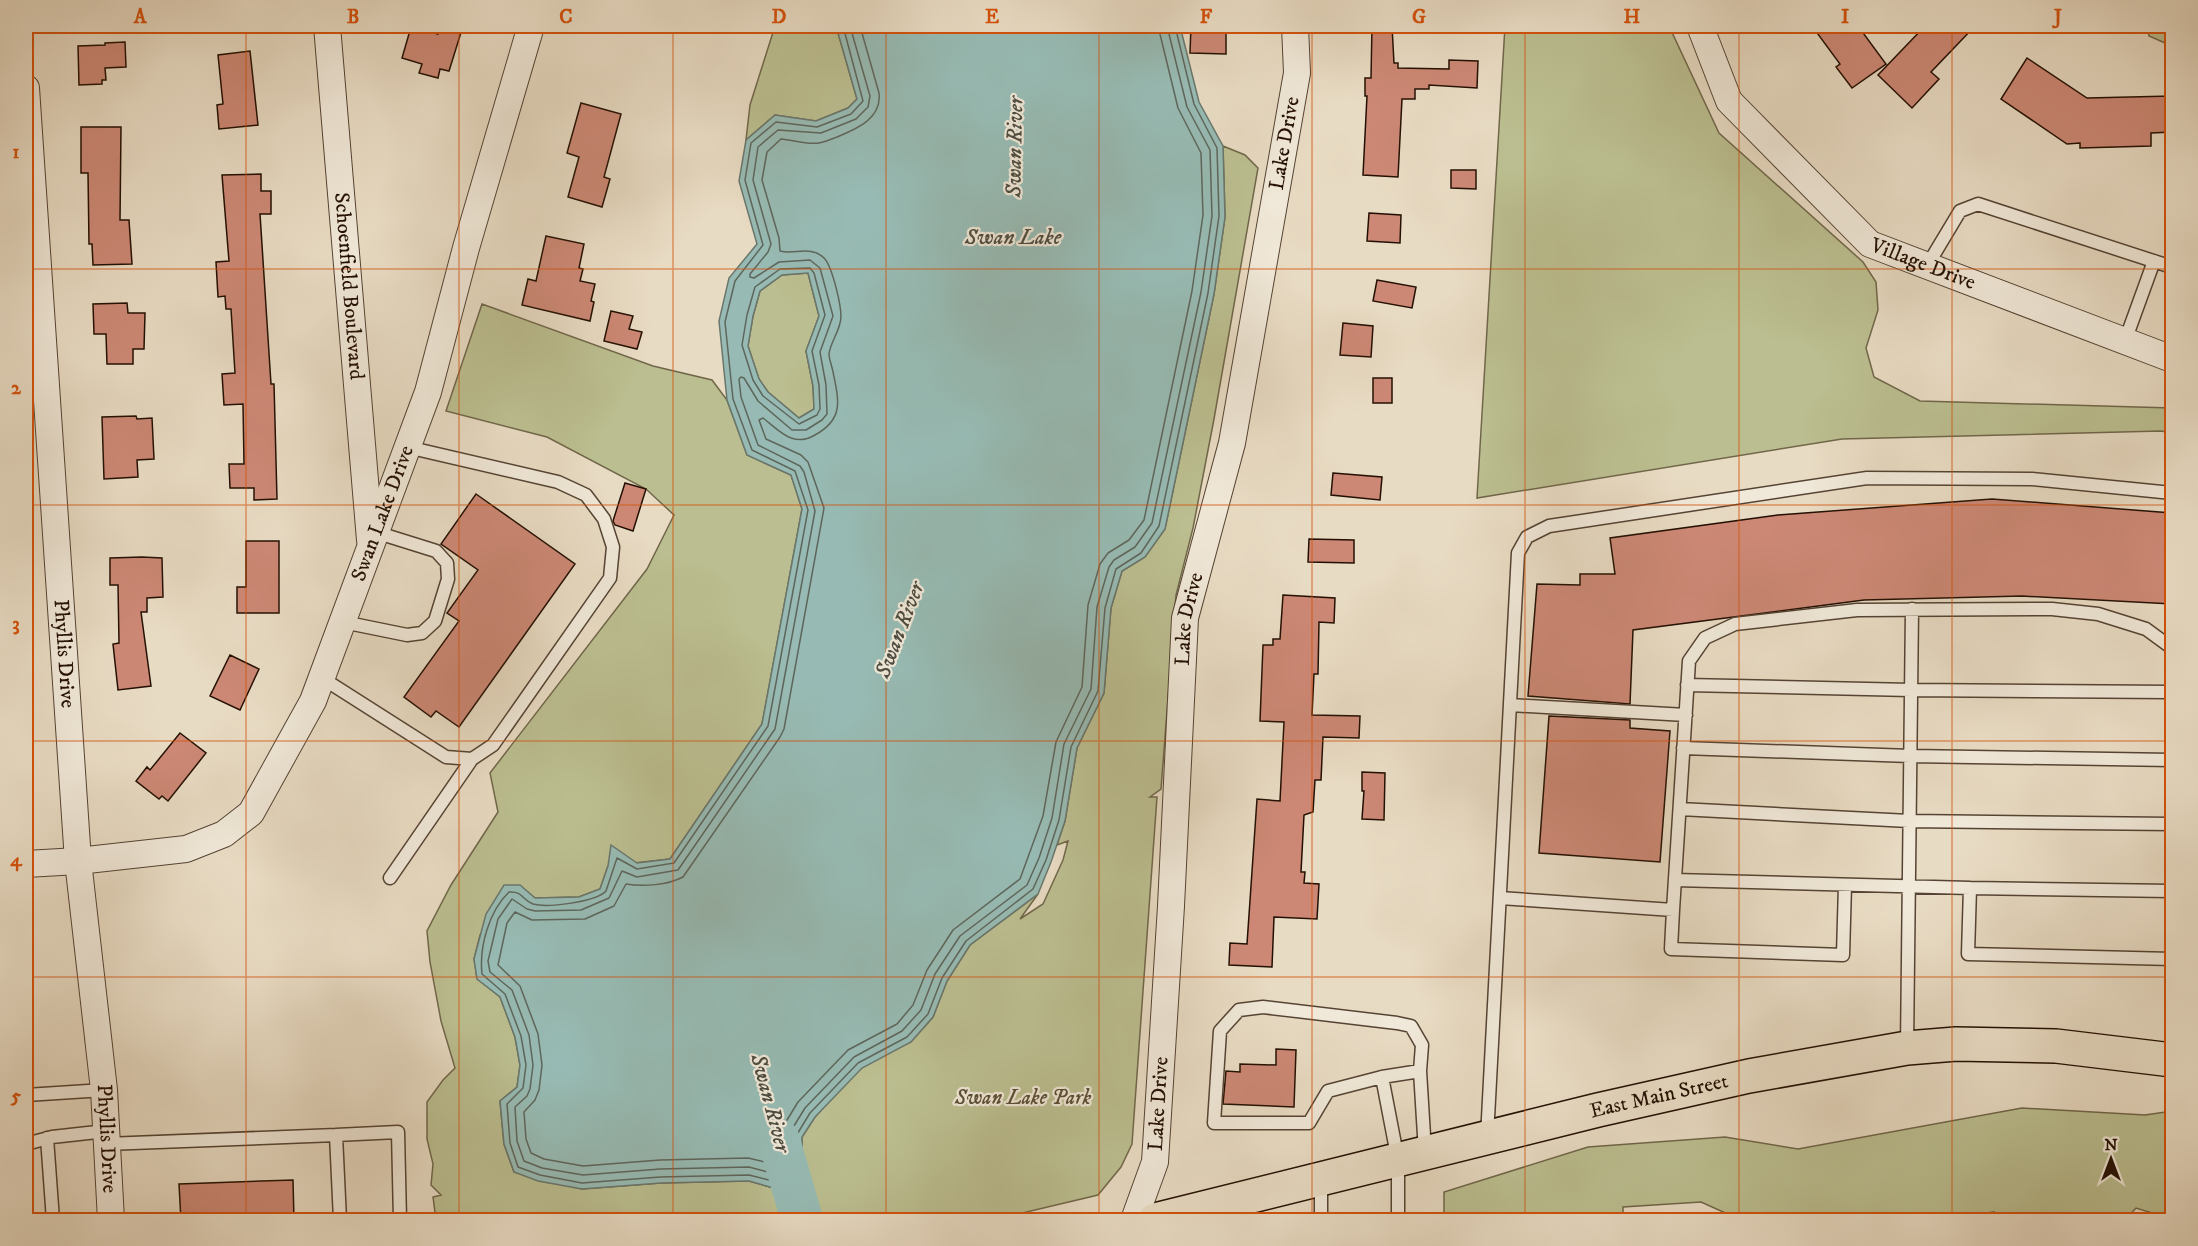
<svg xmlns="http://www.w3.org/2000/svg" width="2198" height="1246" viewBox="0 0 2198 1246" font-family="'IM FELL DW Pica',serif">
	<rect width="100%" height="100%" fill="#e8dbc3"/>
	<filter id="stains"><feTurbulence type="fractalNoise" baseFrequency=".00333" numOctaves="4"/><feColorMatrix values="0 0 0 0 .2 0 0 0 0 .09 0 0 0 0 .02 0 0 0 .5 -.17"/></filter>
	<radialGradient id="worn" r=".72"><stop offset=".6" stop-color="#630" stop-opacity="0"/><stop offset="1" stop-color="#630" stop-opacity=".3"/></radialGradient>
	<path fill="#bbbe90" stroke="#70674a" stroke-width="1.5" d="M775,26H836L857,99L848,108L816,121L775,115L746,140L750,105Z
		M1505,26H1669L1719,133L1863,262L1876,282L1878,310L1866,348L1874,377L1920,401L2172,408V433L2161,431L1842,439L1477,498Z
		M2147,26H2172V46L2149,36Z
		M1223,146L1245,155L1258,168L1214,419L1193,528L1176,595L1161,789L1150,797H1157L1132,1144L1121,1167L1098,1195L993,1220H436L433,1197L441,1195L431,1185L433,1164L427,1139V1102L443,1080L455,1068L441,1021L430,962L427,931L451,885L498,812L490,773L647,569L674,515L646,489L547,437L446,411L482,304L653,366L712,380L727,400L747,455L791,475L802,509L762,724L670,859L608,866L600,889L579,897L535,898L520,886L480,935L474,959L477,978L500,997L515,1037L520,1065L517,1087L500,1101L504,1144L514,1172L582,1189L661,1183L749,1181L788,1192L784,1199L788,1200L806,1188L802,1181V1137L815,1117L861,1065L911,1042L933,1017L947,981L970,945L1038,894L1020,919L1043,904L1063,860L1068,841L1057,845L1065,821L1077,748L1104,693L1111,608L1122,571L1145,557L1165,529L1214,294L1225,217Z
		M808,273L819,316L806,351L813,386L814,409L799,418L768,392L759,379L748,346L753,316L760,291L782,275Z
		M2022,1108L2145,1115L2172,1111V1219L2136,1208L2125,1220H1993L1994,1212L1955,1218L1950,1220H1741L1701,1202L1623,1207V1220H1444V1192L1588,1147L1725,1137L1798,1149Z"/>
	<path fill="#97bbb4" stroke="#69776d" stroke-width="1.5" fill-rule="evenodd" d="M836,26H1180L1199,102L1223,146L1225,217L1214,294L1165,529L1145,557L1122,571L1111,608L1104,693L1077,748L1065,821L1051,862L1038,894L970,945L947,981L933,1017L911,1042L862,1068L815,1117L802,1137V1181L794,1194L749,1181L661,1183L582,1189L538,1181L514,1172L504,1144L500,1101L517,1087L520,1065L515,1037L500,997L477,979L474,959L486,914L504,885H520L535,898L579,897L600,889L608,866L611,845L637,863L670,859L762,724L802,509L791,475L747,455L727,400L719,321L729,278L757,244L739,181L746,140L775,115L816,121L848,108L857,99ZM808,273L819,316L806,351L813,386L814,409L799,418L768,392L759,379L748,346L753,316L760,291L782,275Z"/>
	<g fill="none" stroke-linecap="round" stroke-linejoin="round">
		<path stroke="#5e665c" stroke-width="1.5" d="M843,26L863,101L851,114L817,127L776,122L751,143L745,180L763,245L735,281L725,322L733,399L752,450L795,471L808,510L768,726L674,863L637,869L617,858L606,891C596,902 547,908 533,904C522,900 523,891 509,892C489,911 479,947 482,974L505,994L521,1036L526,1065L523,1088L507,1104L510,1143L518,1167L540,1175L582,1183L660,1177L749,1175L792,1186L796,1179V1136L810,1113L858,1063L907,1037L928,1014L942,978L966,941L1033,889L1046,860L1059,820L1071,747L1098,691L1105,608L1116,569L1141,553L1159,526L1208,293L1219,216L1217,148L1194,104L1175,26
			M850,26L870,96L868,107L856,119L821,133L778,130L758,147L753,180L771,244L768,252L750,274V277L754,278L779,262L810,260L820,268L833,316L820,352L826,385L827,414L822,420L806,430H792L758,401L744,378L741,377L739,379L741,397L758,445L800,466L804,472L815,511L775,729L678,870L637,877L622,871L609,898L581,910L535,911L527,909L512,899L498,919L488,961L490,972L512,990L529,1035L533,1065L530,1089L527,1096L515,1107L517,1141L524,1161L542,1168L583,1175L660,1169L749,1167L787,1177L789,1134L805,1108L854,1057L902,1031L921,1010L935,974L960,936L1027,885L1039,858L1052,818L1064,744L1091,689L1097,607L1109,567L1114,560L1135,547L1152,523L1201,292L1212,216L1210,150L1187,107L1167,26
			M860,26L879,93C882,119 856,129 837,137C831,139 825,142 819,143C807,145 793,140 781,139L767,152L762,180L779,238L780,251C794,255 811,245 824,258C832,266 844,312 840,323C838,333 830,344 829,354C829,359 832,366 833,372C839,401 844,419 815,435C793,448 780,431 763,418L759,420L766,439L801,455L808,462L824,508L784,729L780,737L683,877C668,885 643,887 626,884L614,906L585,919L532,920L515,912L507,923L498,965L520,986L538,1034L542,1065L539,1090L535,1100L524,1112L526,1139L531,1153L544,1159L583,1166L660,1160L748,1158L778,1165L781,1130L798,1102L848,1050L897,1024L913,1005L927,970L953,930L1020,879L1043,816L1056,742L1082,687L1088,605L1100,564L1108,553L1129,540L1144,520L1192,291L1203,215L1201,153L1178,108L1158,26
			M810,268L814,273L825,315L812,351L819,385L820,409L817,415L799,424L763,396L753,380L742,345L747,315L755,287L780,269Z"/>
		<path stroke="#97bbb4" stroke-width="42" d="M779,1140L802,1220"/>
	</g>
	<path fill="#cc8875" stroke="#241003" stroke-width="1.5" d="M441,26H463L449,71L440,69L438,78L419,73L422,64L402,58L411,27L438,34Z
		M1191,26H1226V54L1190,53Z
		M1372,26H1392L1394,63H1398V68L1449,69V60L1478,61L1477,88L1429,85V89H1415V99H1402L1398,177L1363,175L1367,96H1365V78H1371Z
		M1812,26H1858L1886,64L1852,88L1836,67L1840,64Z
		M1925,26H1975L1931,72L1939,79L1912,108L1878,75Z
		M125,42L126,67L105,68L106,80H102V84L79,85L78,46L105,45V43Z
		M250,51L258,125L219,129L217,105L223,104L218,55Z
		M2027,58L2087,98L2172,96V132L2151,133V146L2080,148V143L2067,144L2001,99Z
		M581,103L621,114L604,177L610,179L602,207L568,197L579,157L567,153Z
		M81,127H121L120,220H129L132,264L93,265L92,244H89L88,173H81Z
		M1451,170H1476V189L1451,188Z
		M261,174V191H271V214H260L271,384H274L277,499L254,500V488H230L229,464H244L243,404L224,405L222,374L235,373L231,309H226L225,296L218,297L216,262L229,261L222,175Z
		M1369,213L1401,215L1400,243L1367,241Z
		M546,236L584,244L579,268L583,269L580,281L595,284L591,301L594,302L590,321L522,305L528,279L536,281Z
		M1377,280L1416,287L1412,308L1373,301Z
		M127,303L128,313H145L144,349H133V364H107L106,334H94L93,304Z
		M611,311L633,316L629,329L642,332L637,349L604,341Z
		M1343,323L1373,326L1371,357L1340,355Z
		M1373,378H1392V403H1373Z
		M136,416L137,419L152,418L154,459L137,460L138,477L104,479L102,417Z
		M1333,473L1382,477L1380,500L1331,495Z
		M625,483L646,489L633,531L615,525L613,521Z
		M476,494L575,564L459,727L436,711L431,717L404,697L459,621L447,613L478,570L441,544Z
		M1992,499L2172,513V604L2022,596L1864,600L1633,630L1630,704L1528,696L1537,584L1580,585V574H1615L1610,538L1778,515Z
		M1309,539L1354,540V563L1308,562Z
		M246,541H279V613H237V587H246Z
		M142,557L162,558L163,597L147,598V612H141L151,686L118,690L113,644L119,643L118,585H110V558Z
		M1283,595L1335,598L1334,623L1319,622L1318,674H1314L1312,715L1360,716L1359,738L1323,737L1321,780H1315L1313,812L1304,815L1301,872H1305L1304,883L1319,884L1317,919L1274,917L1272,967L1229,965L1230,943L1247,944L1257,799L1280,801L1284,722L1260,721L1263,645H1273V639H1280Z
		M230,655L259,669L240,710L210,696Z
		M1549,716L1630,720V728L1670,731L1660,862L1539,853Z
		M180,733L206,753L168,801L162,796L159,799L136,781L147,767L150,770Z
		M1362,772L1385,773L1384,820L1362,819L1364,791H1362Z
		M1276,1049L1296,1050L1294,1107L1223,1104L1226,1071L1240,1072V1064L1276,1065Z
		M293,1180L294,1221H181L179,1184Z"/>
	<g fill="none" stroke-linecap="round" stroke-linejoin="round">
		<defs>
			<path id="service" d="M1927,266L1960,211L1978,204L2172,267
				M2125,341L2154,261
				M343,622L407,635L422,633L435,621L448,579L447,563L436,551L372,531
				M322,678L446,757L472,759L493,745L610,578L613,547L604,519L586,495L558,482L407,447
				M1687,685L1911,690L2172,692
				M1510,705L1686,715
				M1683,748L1910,756L2172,760
				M1680,809L1909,821L2172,824
				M390,878L472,759
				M1675,880L1970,888L1968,954L2172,959
				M1970,888L2172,891
				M1500,898L1673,910L1689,661L1705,638L1735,624L1857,610L2052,609L2098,614L2146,629L2172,648
				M1673,910L1671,949L1843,955L1845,885
				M1907,1047L1912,609
				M1420,1071L1382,1077L1328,1091L1309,1123H1214L1220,1031L1239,1010L1263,1007L1397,1023L1411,1026L1422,1045L1420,1071L1425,1152
				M1382,1077L1398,1160V1220
				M26,1095L104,1090
				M336,1135L398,1132L400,1220
				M1487,1137L1518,553L1527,537L1549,526L1867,478L2032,479L2172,493
				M47,1138L53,1220
				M26,1144L52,1137L106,1131
				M106,1144L336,1135L340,1220
				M1321,1220V1181"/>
			<g id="minor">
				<path id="s1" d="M327,26L370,540"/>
				<path id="s2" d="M1700,26L1729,101L1870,244L2172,359"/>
				<path id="s3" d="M26,88L78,861L104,1090L111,1220"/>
				<path id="s4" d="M26,864L78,861L186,849L224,834L251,813L313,701L428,392L466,248L531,26"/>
				<path id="s5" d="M1134,1220L1155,1162L1171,906L1185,618L1232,443L1297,73L1295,26"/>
			</g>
			<g id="primary">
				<path id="s6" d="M1155,1220L1598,1110L1749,1076L1907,1048L1956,1044L2056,1046L2172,1060"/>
			</g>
		</defs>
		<use href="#service" stroke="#554333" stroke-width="15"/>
		<use href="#minor" stroke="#554333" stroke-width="28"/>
		<use href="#primary" stroke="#241003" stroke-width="36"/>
		<use href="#service" stroke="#f0e8d8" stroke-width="12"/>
		<use href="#minor" stroke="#f0e8d8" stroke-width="26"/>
		<use href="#primary" stroke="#e8dbc3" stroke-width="33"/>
	</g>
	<path fill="none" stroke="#d4520b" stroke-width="1.5" stroke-opacity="0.55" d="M246,26V1220M459,26V1220M673,26V1220M886,26V1220M1099,26V1220M1312,26V1220M1525,26V1220M1739,26V1220M1952,26V1220M26,269H2172M26,505H2172M26,741H2172M26,977H2172"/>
	<g text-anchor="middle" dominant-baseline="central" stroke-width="4.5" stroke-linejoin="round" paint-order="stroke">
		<g font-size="21" fill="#241003" stroke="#f0e8d8">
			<text stroke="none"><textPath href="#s5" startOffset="1092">Lake Drive</textPath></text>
			<text stroke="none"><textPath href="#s2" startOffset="338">Village Drive</textPath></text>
			<text stroke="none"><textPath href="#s1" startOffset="261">Schoenfield Boulevard</textPath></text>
			<text stroke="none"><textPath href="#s4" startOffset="564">Swan Lake Drive</textPath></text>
			<text stroke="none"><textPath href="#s5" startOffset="606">Lake Drive</textPath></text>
			<text stroke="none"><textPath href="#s3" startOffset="567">Phyllis Drive</textPath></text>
			<text stroke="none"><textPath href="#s6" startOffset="519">East Main Street</textPath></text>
			<text stroke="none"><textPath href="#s5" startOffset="120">Lake Drive</textPath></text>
			<text stroke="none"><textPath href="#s3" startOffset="1054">Phyllis Drive</textPath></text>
		</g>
		<g font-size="21" font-style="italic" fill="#594d34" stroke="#f0e8d8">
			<text x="1023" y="1098">Swan Lake Park</text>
		</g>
		<g font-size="22" font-style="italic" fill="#4c4c41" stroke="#f0e8d8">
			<text transform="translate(1015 147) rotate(-89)">Swan River</text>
			<text x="1013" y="237">Swan Lake</text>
			<text transform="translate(900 630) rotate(-69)">Swan River</text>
			<text transform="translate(770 1103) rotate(75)">Swan River</text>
		</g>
	</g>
	<rect width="2198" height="1246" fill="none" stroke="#e8dbc3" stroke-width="66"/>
	<g transform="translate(2111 1159)" stroke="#f0e8d8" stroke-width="4.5" paint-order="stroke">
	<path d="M0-4.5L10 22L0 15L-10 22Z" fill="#241003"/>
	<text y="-9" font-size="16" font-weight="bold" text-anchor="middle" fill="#241003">N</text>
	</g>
	<rect x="33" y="33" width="2132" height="1180" fill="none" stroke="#d4520b" stroke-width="2"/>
	<g font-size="20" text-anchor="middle" font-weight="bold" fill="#d4520b">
		<text x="140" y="23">A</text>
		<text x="353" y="23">B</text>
		<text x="566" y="23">C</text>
		<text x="779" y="23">D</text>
		<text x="992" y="23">E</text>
		<text x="1206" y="23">F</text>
		<text x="1419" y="23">G</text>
		<text x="1632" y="23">H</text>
		<text x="1845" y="23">I</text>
		<text x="2058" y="23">J</text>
		<text x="16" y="158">1</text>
		<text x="16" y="394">2</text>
		<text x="16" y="630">3</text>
		<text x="16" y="866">4</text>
		<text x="16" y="1102">5</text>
	</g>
	<rect width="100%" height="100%" filter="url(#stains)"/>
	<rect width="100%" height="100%" fill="url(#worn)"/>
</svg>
